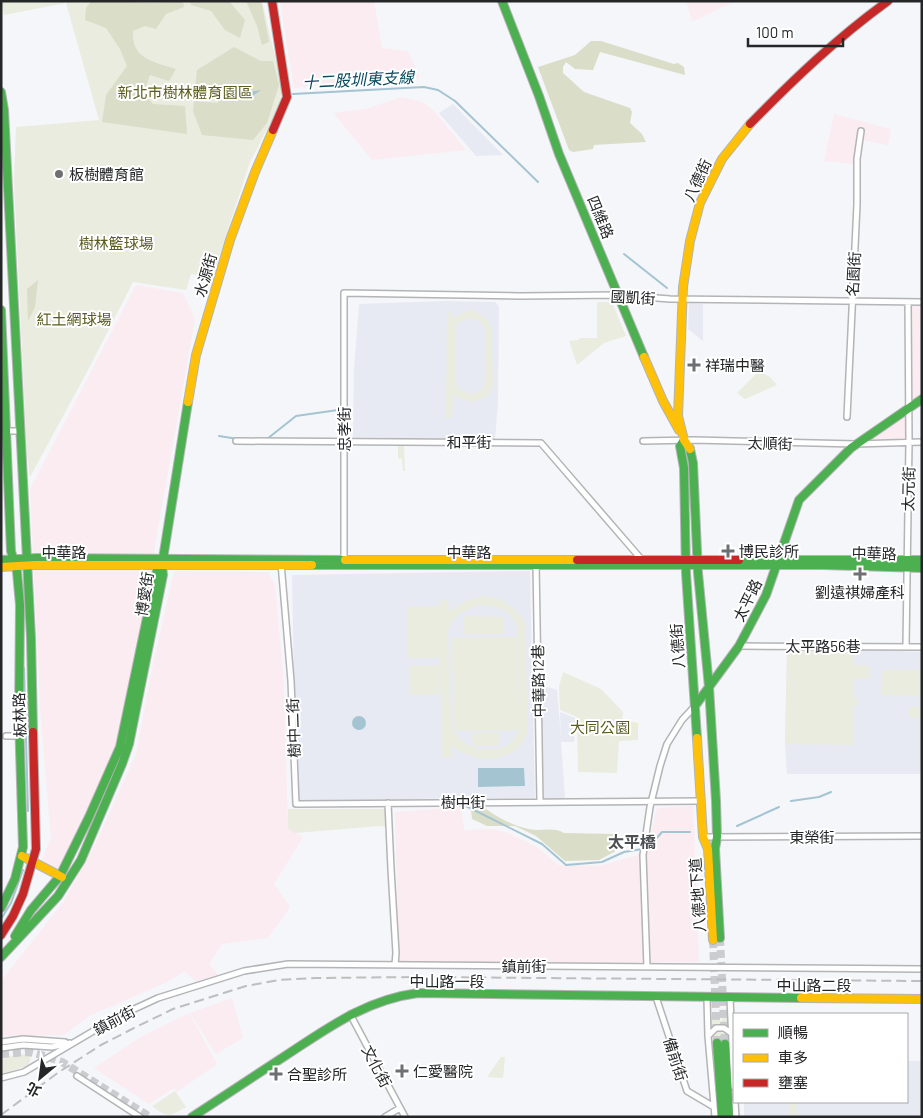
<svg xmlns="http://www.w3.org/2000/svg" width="923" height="1118" viewBox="0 0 923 1118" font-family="Barlow,'Noto Sans TC',sans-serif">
	<rect width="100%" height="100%" fill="#f5f6f9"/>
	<path fill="#faecf0" d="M280,1H374L382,48L408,51L420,78L294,88Z
		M686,1H735L692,22Z
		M402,97L423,102L435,112L466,150L372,160L333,113L365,109Z
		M834,114L891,129L888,145L863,140L853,164L824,161Z
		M136,285L183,293L195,319L123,728L89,812L60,871L47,864L42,860L51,837L41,723L30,489Z
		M912,303L922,304V395L910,402Z
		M906,413V440L863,442Z
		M174,571L268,572L275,585L284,684L288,829L303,837L274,884L290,907L268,938L222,944L209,964L219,976L195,981L185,971L165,983L89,1016L64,1035L1,1036V981L64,901L97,841L136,754L152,669Z
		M693,806L699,962H399L395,812L461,807L464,830L492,829L506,832L537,847L558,865L599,866L638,855L651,834L657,808Z
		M232,998L243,1038L216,1054L190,1013Z
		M189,1013L217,1064L177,1092L174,1088L149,1104L94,1068L139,1038Z"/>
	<path fill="#e8eaf3" d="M453,104L503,155L476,156L439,113Z
		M443,301L495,302L499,306L498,403L495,440L353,437L354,369L359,304Z
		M689,303L703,304V341L688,329Z
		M530,571L535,798H447L296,804L292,575Z
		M855,649L922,652V774H787L785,744L787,650Z
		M541,685L557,690L561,737L560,712L575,718L574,742H561L565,798L544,799Z
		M907,1061H922V1117H744V1102H907Z"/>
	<path fill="#eaecdf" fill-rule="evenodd" d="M1,1H262L282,86L279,106L250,162L212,278L191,274L186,290L133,282L87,372L30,477L27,455L14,182L16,127L99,120L66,3L4,15Z
		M597,302H612L626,336L604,343L577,365L569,341L579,340V338H597Z
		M472,310L480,314L488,321L492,331L493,386L487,396L473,402L463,400L453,394L452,418H446L447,313L452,312V319L464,312ZM470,318L481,322L486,329L485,383L480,391L472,394C464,393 457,389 455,381V328L459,322Z
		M759,371L770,377L777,385L745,399L737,393Z
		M398,444H404L405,471H403L402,459L398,458Z
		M484,596C505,599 512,605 525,622L528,734C525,738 523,744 519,747C500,765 471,760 452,746L451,757H442L439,601L448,600L449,612L465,601ZM487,605C503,609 513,612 518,630L519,729L517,637L452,638L453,731L451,723L448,631C453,614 470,606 487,605ZM518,730C514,751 484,754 468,745C462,742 458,737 454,731Z
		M439,606L440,658H408L407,607Z
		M464,616L503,617V634H464Z
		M854,649V665L869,666V679H854V697L857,698V706H854V745L785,744L787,650Z
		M439,665L440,694L409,695V666Z
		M882,670H922V696L881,695Z
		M563,672L601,689L623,712L622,720L638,723V740L619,741L617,773L578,772L577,717L560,710L559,687Z
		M910,707H922V718H909Z
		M499,732L500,745L473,746L472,733Z
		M288,809H385L386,827L380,826L295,833L288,829Z
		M719,1015L720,1021H722V1016L727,1015V1026H709V1016Z
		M715,1031C723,1031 726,1034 728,1041H709V1037Z
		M18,1054L31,1055L29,1065L1,1075V1059Z
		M501,1057H505L503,1078L487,1077Z
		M175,1091L186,1107C169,1117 168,1118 152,1106Z
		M789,1102H796L797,1117H790Z"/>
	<path fill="#daddc8" d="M91,1L156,3L183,1L184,7L166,14L156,29L145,26L133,31C131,59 154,62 176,69L169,81L150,75L144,93L153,104L185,106L187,134L102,122L106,95L127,66L120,49L106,28L85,20L86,8Z
		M190,1H229L245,20L240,38L225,30L211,11L191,5Z
		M246,1H260L262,4L269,42L262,45L257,26Z
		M591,41H601L674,64L678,63L684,67L685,75L600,52L593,70L575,69L566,62L563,67V73L584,92L630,108L632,112L630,123L642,134L646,142L594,145L593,149L573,152L569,150L538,67L575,55Z
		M234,47L261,61H273L279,85L267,123L253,140L202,135L193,111L194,101L218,103L217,90L206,88H195L197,70Z
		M38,280L35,307L28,321L27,289Z
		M486,809C498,818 514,826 529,829C541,832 554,826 564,833L614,834L616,851L599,860L565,861L536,836L515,826H487L472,819L471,810Z"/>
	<path fill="#a4c4d2" d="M239,84L241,90L249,92L261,90L247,100C236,98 234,95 233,85Z
		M352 723a7 7 0 1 1 14 0a7 7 0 1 1-14 0Z
		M478,768H524L525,786L478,787Z"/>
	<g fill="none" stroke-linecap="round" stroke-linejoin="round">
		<path stroke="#a4c4d2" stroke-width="2" d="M293,94L424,87L438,90L455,101L538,182
			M624,254L667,288
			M219,436L238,439
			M267,439L296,416L338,410
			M24,668L28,811
			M791,801L819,797L831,792
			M462,804L542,844L566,865L602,862L624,852L648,848L662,832H690
			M737,826L779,807
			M1,919L11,903L23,870"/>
		<path stroke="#cbcccf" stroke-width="8" stroke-dasharray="8 4" stroke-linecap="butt" d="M720,938L725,1044
			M713,940L717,1043
			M1,1054L29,1052L45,1056L62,1062L150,1117"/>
		<defs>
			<path id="street" d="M847,417L857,204V159L861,131
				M1,431H19
				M236,441L541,443L642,560
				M643,441L694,440L856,444L922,442
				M281,563L291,681L296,804L701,801
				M344,563V293L520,296L618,295L670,299L922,302
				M536,563L540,802
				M739,646L922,647
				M906,646L909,442L908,302
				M6,736H20
				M388,803L391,869L396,953L395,965
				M703,837L922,836
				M647,967L643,855L650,807L660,766L667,744L682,720L695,706
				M656,997L687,1091L714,1107
				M707,998L708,1036L715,1117
				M730,998L734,1087
				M350,1014L405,1117
				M708,1036L716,1028H724L731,1033
				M1,1042L23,1039L65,1042
				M1,1048L23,1045L52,1047L70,1043
				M77,1076L140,1117
				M1,1078L24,1072L117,1017L158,998L244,971L288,964L922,969
				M735,1102L736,1117
				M385,1117L400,1108"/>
			<path id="fast" d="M502,1L539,96L559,154L644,357
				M1,92L4,110L31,638L33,732
				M1,310L11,551L17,572L20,605L19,717L23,847L15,879L1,908
				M684,440L680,446L684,468L686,573L697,738
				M690,449L693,463L698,573L709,687L716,801L717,837L715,849L720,938
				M1,560L36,558L345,560
				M739,560H922
				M312,565H823L922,568
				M695,706L739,646L766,595L799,500L851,448L922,399
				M15,936L31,910L60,876L89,817L120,747L157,570L162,565
				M1,957L58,896L81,860L122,764L129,744L163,575L162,565L188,402
				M717,1043L722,1117
				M725,1044L729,1117
				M192,1117C223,1097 254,1076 285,1056C328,1028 365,1000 418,993L801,998"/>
			<path id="slow" d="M644,357L663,401L679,430
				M188,402L196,355L230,240L255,172L273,130
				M690,449L684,440L678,416L683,287L690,241L700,203L722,159L750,124
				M345,560H577
				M1,567L35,565H312
				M697,738L703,837L708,849L713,940
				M22,856L62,877
				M801,998L922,999"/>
			<path id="jam" d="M272,1L287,97L273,130
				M750,124C794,79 837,38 888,1
				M577,560H739
				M1,935L13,916L23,894L36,849L33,732"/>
		</defs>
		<use href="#street" stroke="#b3b4b6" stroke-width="8"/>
		<use href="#fast" stroke="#b3b4b6" stroke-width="10"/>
		<use href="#slow" stroke="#b3b4b6" stroke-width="10"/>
		<use href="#jam" stroke="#b3b4b6" stroke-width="10"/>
		<use href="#street" stroke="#fefefe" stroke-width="5"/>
		<use href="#fast" stroke="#4caf50" stroke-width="8"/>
		<use href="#slow" stroke="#ffc107" stroke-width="8"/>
		<use href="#jam" stroke="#c62828" stroke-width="8"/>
		<path stroke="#bebebf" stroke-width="2" stroke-dasharray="10 5" stroke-linecap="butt" d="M1,1115L59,1072L101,1045L136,1027L173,1009L246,986L279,980L315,978L416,977L922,981"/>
	</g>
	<g fill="#6e6f71" stroke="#fff" stroke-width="2">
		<circle cx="59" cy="174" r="5"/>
		<path d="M691.5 357.5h5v5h5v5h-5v5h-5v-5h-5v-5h5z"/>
		<path d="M725.5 543.5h5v5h5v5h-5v5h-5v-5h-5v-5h5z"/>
		<path d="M857.5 566.5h5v5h5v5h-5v5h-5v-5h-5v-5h5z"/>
		<path d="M399.5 1063.5h5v5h5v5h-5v5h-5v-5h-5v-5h5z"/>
		<path d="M273.5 1066.5h5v5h5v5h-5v5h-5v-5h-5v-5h5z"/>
	</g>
	<g text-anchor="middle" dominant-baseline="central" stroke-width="4" stroke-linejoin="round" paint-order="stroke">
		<g font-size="15" fill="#595c1c" stroke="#fff">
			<text x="185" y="92">新北市樹林體育園區</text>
			<text x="116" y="243">樹林籃球場</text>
			<text x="74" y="319">紅土網球場</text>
			<text x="600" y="727">大同公園</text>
		</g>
		<g font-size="15" fill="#252628" stroke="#fff" text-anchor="start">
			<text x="69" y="174">板樹體育館</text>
			<text x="705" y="365">祥瑞中醫</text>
			<text x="739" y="551">博民診所</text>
			<text x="860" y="592" text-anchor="middle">劉遠祺婦產科</text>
			<text x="413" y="1071">仁愛醫院</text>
			<text x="287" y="1074">合聖診所</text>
		</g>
		<g font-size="15" fill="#252628" stroke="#fff">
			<text transform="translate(697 180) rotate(-65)">八德街</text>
			<text transform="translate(601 217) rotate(68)">四維路</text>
			<text transform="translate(853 274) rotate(-87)">名園街</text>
			<text transform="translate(205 275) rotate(-74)">水源街</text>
			<text transform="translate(633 297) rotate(3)">國凱街</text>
			<text transform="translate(344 429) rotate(-90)">忠孝街</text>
			<text x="469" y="442">和平街</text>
			<text transform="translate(770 443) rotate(1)">太順街</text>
			<text transform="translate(908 489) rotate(-89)">太元街</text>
			<text x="64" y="552">中華路</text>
			<text x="469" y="552">中華路</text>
			<text transform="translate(874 553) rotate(1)">中華路</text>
			<text transform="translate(144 594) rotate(-81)">博愛街</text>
			<text transform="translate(747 600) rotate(-64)">太平路</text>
			<text transform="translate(677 646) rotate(-94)">八德街</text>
			<text x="823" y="646">太平路56巷</text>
			<text transform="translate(538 681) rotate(-91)">中華路12巷</text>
			<text transform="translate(19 715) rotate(-92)">板林路</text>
			<text transform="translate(293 728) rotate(-92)">樹中二街</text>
			<text x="463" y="802">樹中街</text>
			<text x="812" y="837">東榮街</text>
			<text transform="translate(697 895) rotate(-94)">八德地下道</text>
			<text x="524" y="966">鎮前街</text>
			<text x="447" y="981">中山路一段</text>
			<text x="814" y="985">中山路二段</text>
			<text transform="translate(114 1020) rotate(-28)">鎮前街</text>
			<text transform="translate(676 1059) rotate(72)">備前街</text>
			<text transform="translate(377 1066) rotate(62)">文化街</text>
		</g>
		<g font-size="16" font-style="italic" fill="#0b495f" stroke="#fff">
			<text transform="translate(358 79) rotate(-3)">十二股圳東支線</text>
		</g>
		<g font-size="16" font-weight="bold" fill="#4d4f53" stroke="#fff">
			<text x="632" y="841">太平橋</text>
		</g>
	</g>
	<rect width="923" height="1118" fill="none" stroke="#252628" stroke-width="5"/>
	<rect x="733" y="1013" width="175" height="90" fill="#ffffff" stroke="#a8a8a9"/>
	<rect x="743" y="1029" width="25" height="8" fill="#4caf50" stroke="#a8a8a9"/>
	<text x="778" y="1038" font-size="15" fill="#252628">順暢</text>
	<rect x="743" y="1054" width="25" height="8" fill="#ffc107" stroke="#a8a8a9"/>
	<text x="778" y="1063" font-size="15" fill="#252628">車多</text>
	<rect x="743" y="1079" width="25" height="8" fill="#c62828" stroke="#a8a8a9"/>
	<text x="778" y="1088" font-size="15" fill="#252628">壅塞</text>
	<g transform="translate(40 1078) rotate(209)" stroke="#ffffff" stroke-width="4" paint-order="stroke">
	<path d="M0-4L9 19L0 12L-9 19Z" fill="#252628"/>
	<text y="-8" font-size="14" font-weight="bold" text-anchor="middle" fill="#252628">北</text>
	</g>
	<path d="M748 38v8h95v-8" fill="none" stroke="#252628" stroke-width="2.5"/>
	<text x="756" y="38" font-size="15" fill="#252628" stroke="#ffffff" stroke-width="4" paint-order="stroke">100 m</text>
</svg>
